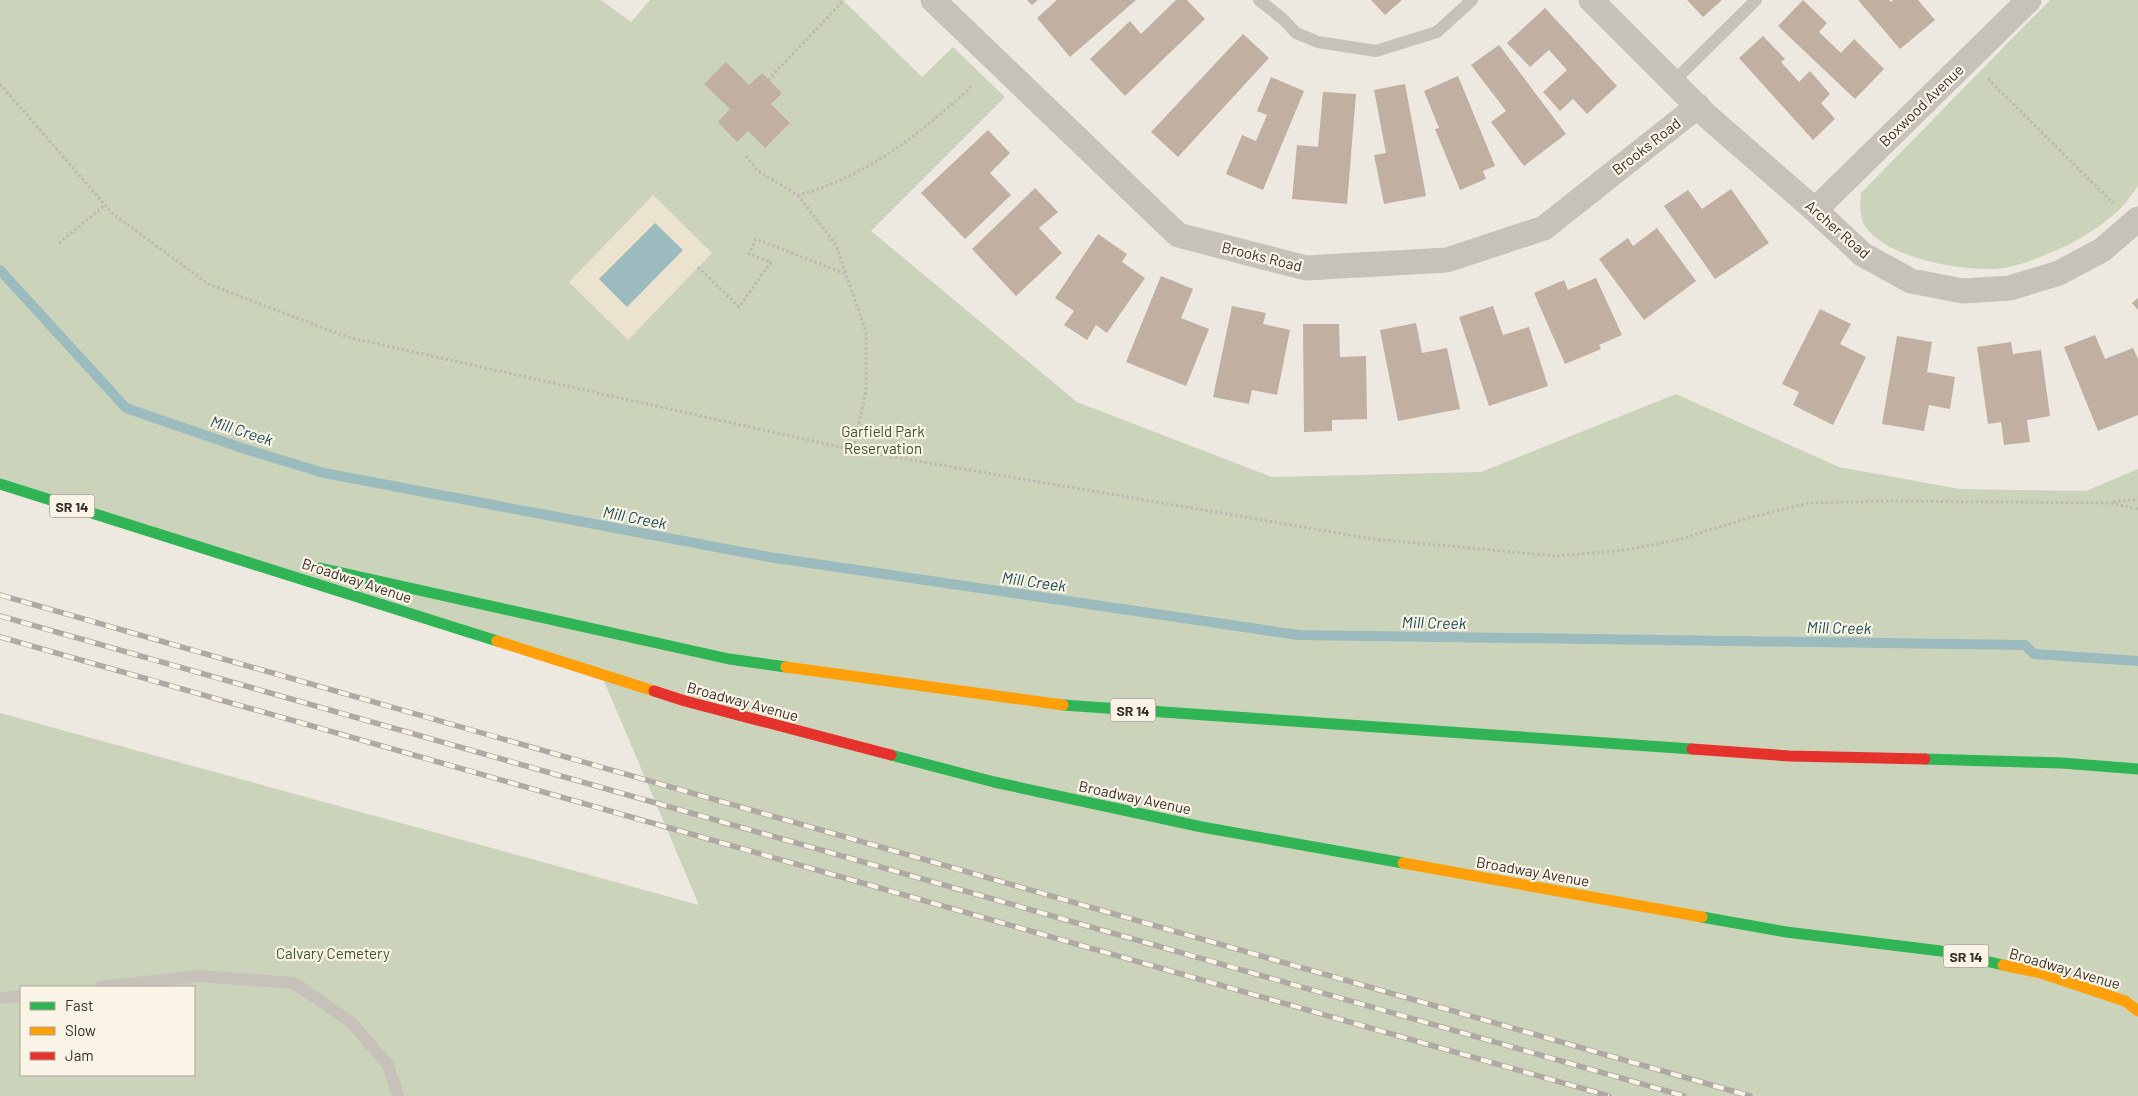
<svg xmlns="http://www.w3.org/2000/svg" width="2138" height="1096" viewBox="0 0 2138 1096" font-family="Barlow,sans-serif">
	<rect width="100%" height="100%" fill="#ede9e0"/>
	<path fill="#cbd4ba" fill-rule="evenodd" d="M0,0H601L631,22L650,0H843L922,77L953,47L1005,97L871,231L1077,402L1272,477L1481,472L1676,394L1839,467L1960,489L2086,491L2138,469V1096H0V713L699,905L601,674L0,484ZM21,987H194V1075H21Z
		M2050,0H2138V186C2132,194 2126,203 2119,210C2092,236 2046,258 2009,267C1974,275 1885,259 1865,226C1859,216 1860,204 1861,193Z"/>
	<path fill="#ece3cf" d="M653,195L712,253L628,340L569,282Z"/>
	<path fill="#9bbbbf" d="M655,223L683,250L627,307L599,279Z"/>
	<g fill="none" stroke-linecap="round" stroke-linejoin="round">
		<path stroke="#9bbbbf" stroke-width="10" d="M0,270L126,408L242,448L324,473L769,557L1298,635L2025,645L2034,654L2138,661"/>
	</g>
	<path fill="#c1afa1" d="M1027,0H1038L1032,5Z
		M1057,0H1136L1070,57L1037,18Z
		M1176,0H1187L1205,19L1125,96L1090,59L1130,21L1141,34Z
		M1371,0H1402L1385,15Z
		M1687,0H1722L1703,17Z
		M1803,0L1827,23L1819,32L1841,53L1854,39L1884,69L1855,99L1778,26Z
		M1858,0H1889L1891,2L1893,0H1918L1935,20L1900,49Z
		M1545,8L1617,86L1587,114L1573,99L1560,111L1543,92L1567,70L1549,50L1530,67L1507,43Z
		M1243,34L1269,58L1178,157L1151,132Z
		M1763,36L1785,59L1781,62L1799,82L1810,71L1830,94L1821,103L1835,119L1813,140L1739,58Z
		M1499,45L1566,134L1524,166L1491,122L1506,111L1471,65Z
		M726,62L749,85L762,73L782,93L771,104L790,123L765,148L748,131L737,142L718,122L730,109L704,84Z
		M1458,76L1495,166L1483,171L1486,179L1460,190L1435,129L1439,128L1424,91Z
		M1271,77L1304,91L1263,190L1226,174L1242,135L1256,141L1267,115L1257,111Z
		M1405,84L1426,196L1384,204L1374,155L1386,153L1374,90Z
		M1323,92L1356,94L1347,204L1292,199L1297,145L1318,147Z
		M988,130L1010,153L990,173L1011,195L965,239L921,193Z
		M1035,188L1058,212L1039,228L1062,253L1016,296L972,249Z
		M1731,189L1769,243L1715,279L1664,206L1688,190L1702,209Z
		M1657,228L1696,281L1644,320L1599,259L1628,238L1633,246Z
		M1098,234L1127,254L1122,262L1145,278L1107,333L1096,325L1087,340L1064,325L1074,311L1055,298Z
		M1161,276L1193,289L1181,318L1209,329L1186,386L1126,362Z
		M1596,278L1622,335L1599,345L1601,349L1565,364L1534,293L1564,280L1568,290Z
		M2138,298V310L2132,303Z
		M1232,306L1266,313L1263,324L1290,330L1277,395L1252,390L1249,404L1213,397Z
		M1493,306L1503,335L1529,327L1548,386L1489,406L1459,317Z
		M1820,309L1851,324L1840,344L1866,357L1833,425L1793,405L1799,392L1782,384Z
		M1416,323L1422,353L1447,348L1460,409L1398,421L1380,330Z
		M1303,324H1339L1340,357L1366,356L1367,419L1332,420V431L1304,432Z
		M2095,335L2105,359L2133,348L2138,359V415L2098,431L2064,347Z
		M1897,336L1932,342L1927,372L1955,377L1950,409L1929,405L1924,431L1882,424Z
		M2011,342L2013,354L2041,350L2050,416L2027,420L2030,442L2004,445L2001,422L1988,424L1977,347Z"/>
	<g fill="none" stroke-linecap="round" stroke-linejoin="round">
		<path stroke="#bfb9b1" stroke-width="3" stroke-dasharray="2.5 2.5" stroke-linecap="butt" d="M1988,79L2113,203
			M768,80L844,0
			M0,84L112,213L208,284L347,337L853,450L1373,539L1557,556L1625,550L1677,540L1752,517L1809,503L1889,501L2110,503L2138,509
			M746,156L758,171L798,195C865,178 923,132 972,86
			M798,195L836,245L866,332V391L853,450
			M59,243L105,205
			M698,267L739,307L771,262L749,254L756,239L846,274
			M2113,502L2138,499"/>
		<path stroke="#c6c1b9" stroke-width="12" d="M1259,0L1284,20L1296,33L1318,42L1376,51L1437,32L1472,0
			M1674,81L1756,0
			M101,987L200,976L294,983L351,1022L388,1065L398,1096
			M0,998L21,996"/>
		<path stroke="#c6c1b9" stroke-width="25" d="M933,0L1178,235L1306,268L1447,260L1544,228L1698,106
			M1591,0L1707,116L1815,210L1862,254L1911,281L1963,291L2010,288L2059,273L2102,250L2138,219
			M1815,210L2029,0"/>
		<path stroke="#30b455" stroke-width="11" d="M0,484L497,641
			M320,568L729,659L786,667
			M1063,705L1692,749
			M891,755L994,782L1202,827L1403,863
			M1925,759L2062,763L2138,769
			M1702,917L1786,932L1941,951L2003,965"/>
		<path stroke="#ff9f0a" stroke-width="11" d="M497,641L654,691
			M786,667L1063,705
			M1403,863L1702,917
			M2003,965L2041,973L2125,1001L2138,1011"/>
		<path stroke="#e5322d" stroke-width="11" d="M654,691L685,701L891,755
			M1692,749L1790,756L1925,759"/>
		<defs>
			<path id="rail" d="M0,595L1750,1096
				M0,616L1684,1096
				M0,637L1609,1096"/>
		</defs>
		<use href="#rail" stroke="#aea9a3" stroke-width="5.5"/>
		<use href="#rail" stroke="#faf4e7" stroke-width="4" stroke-dasharray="11" stroke-linecap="butt"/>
	</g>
	<g text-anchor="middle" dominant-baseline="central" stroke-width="4.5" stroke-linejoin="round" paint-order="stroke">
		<g fill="#faf4e7" stroke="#726961" stroke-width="1">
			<rect x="49.5" y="494.5" width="45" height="23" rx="4"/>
			<rect x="1110.5" y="698.5" width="45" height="23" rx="4"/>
			<rect x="1943.5" y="944.5" width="45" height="23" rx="4"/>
		</g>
		<g font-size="14" font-weight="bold" fill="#372e27">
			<text x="72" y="506">SR 14</text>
			<text x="1133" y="710">SR 14</text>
			<text x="1966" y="956">SR 14</text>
		</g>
		<g font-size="15" fill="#372e27" stroke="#faf4e7">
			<text transform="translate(1921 105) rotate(-44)">Boxwood Avenue</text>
			<text transform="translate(1646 146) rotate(-38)">Brooks Road</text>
			<text transform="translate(1838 229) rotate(41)">Archer Road</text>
			<text transform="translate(1262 256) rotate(14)">Brooks Road</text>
			<text transform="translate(357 580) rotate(18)">Broadway Avenue</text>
			<text transform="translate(743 701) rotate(15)">Broadway Avenue</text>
			<text transform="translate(1135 797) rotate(12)">Broadway Avenue</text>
			<text transform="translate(1533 871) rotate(10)">Broadway Avenue</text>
			<text transform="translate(2065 968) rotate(16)">Broadway Avenue</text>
		</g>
		<g font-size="15" fill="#40562a" stroke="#faf4e7">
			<text x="883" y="431">Garfield Park<tspan x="883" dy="17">Reservation</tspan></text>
			<text x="333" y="953">Calvary Cemetery</text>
		</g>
		<g font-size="16" font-style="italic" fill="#1b4d5a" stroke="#faf4e7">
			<text transform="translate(242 430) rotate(18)">Mill Creek</text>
			<text transform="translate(635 517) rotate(11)">Mill Creek</text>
			<text transform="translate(1034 581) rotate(8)">Mill Creek</text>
			<text transform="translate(1434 622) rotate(1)">Mill Creek</text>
			<text transform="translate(1839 627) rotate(1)">Mill Creek</text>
		</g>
	</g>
	<rect x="20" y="986" width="175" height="90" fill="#faf4e7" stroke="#aca59a"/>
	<rect x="30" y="1002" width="25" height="8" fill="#30b455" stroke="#aca59a"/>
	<text x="65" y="1011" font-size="15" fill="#372e27">Fast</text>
	<rect x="30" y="1027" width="25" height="8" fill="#ff9f0a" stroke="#aca59a"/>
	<text x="65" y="1036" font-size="15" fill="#372e27">Slow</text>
	<rect x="30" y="1052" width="25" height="8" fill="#e5322d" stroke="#aca59a"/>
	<text x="65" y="1061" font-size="15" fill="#372e27">Jam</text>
</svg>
